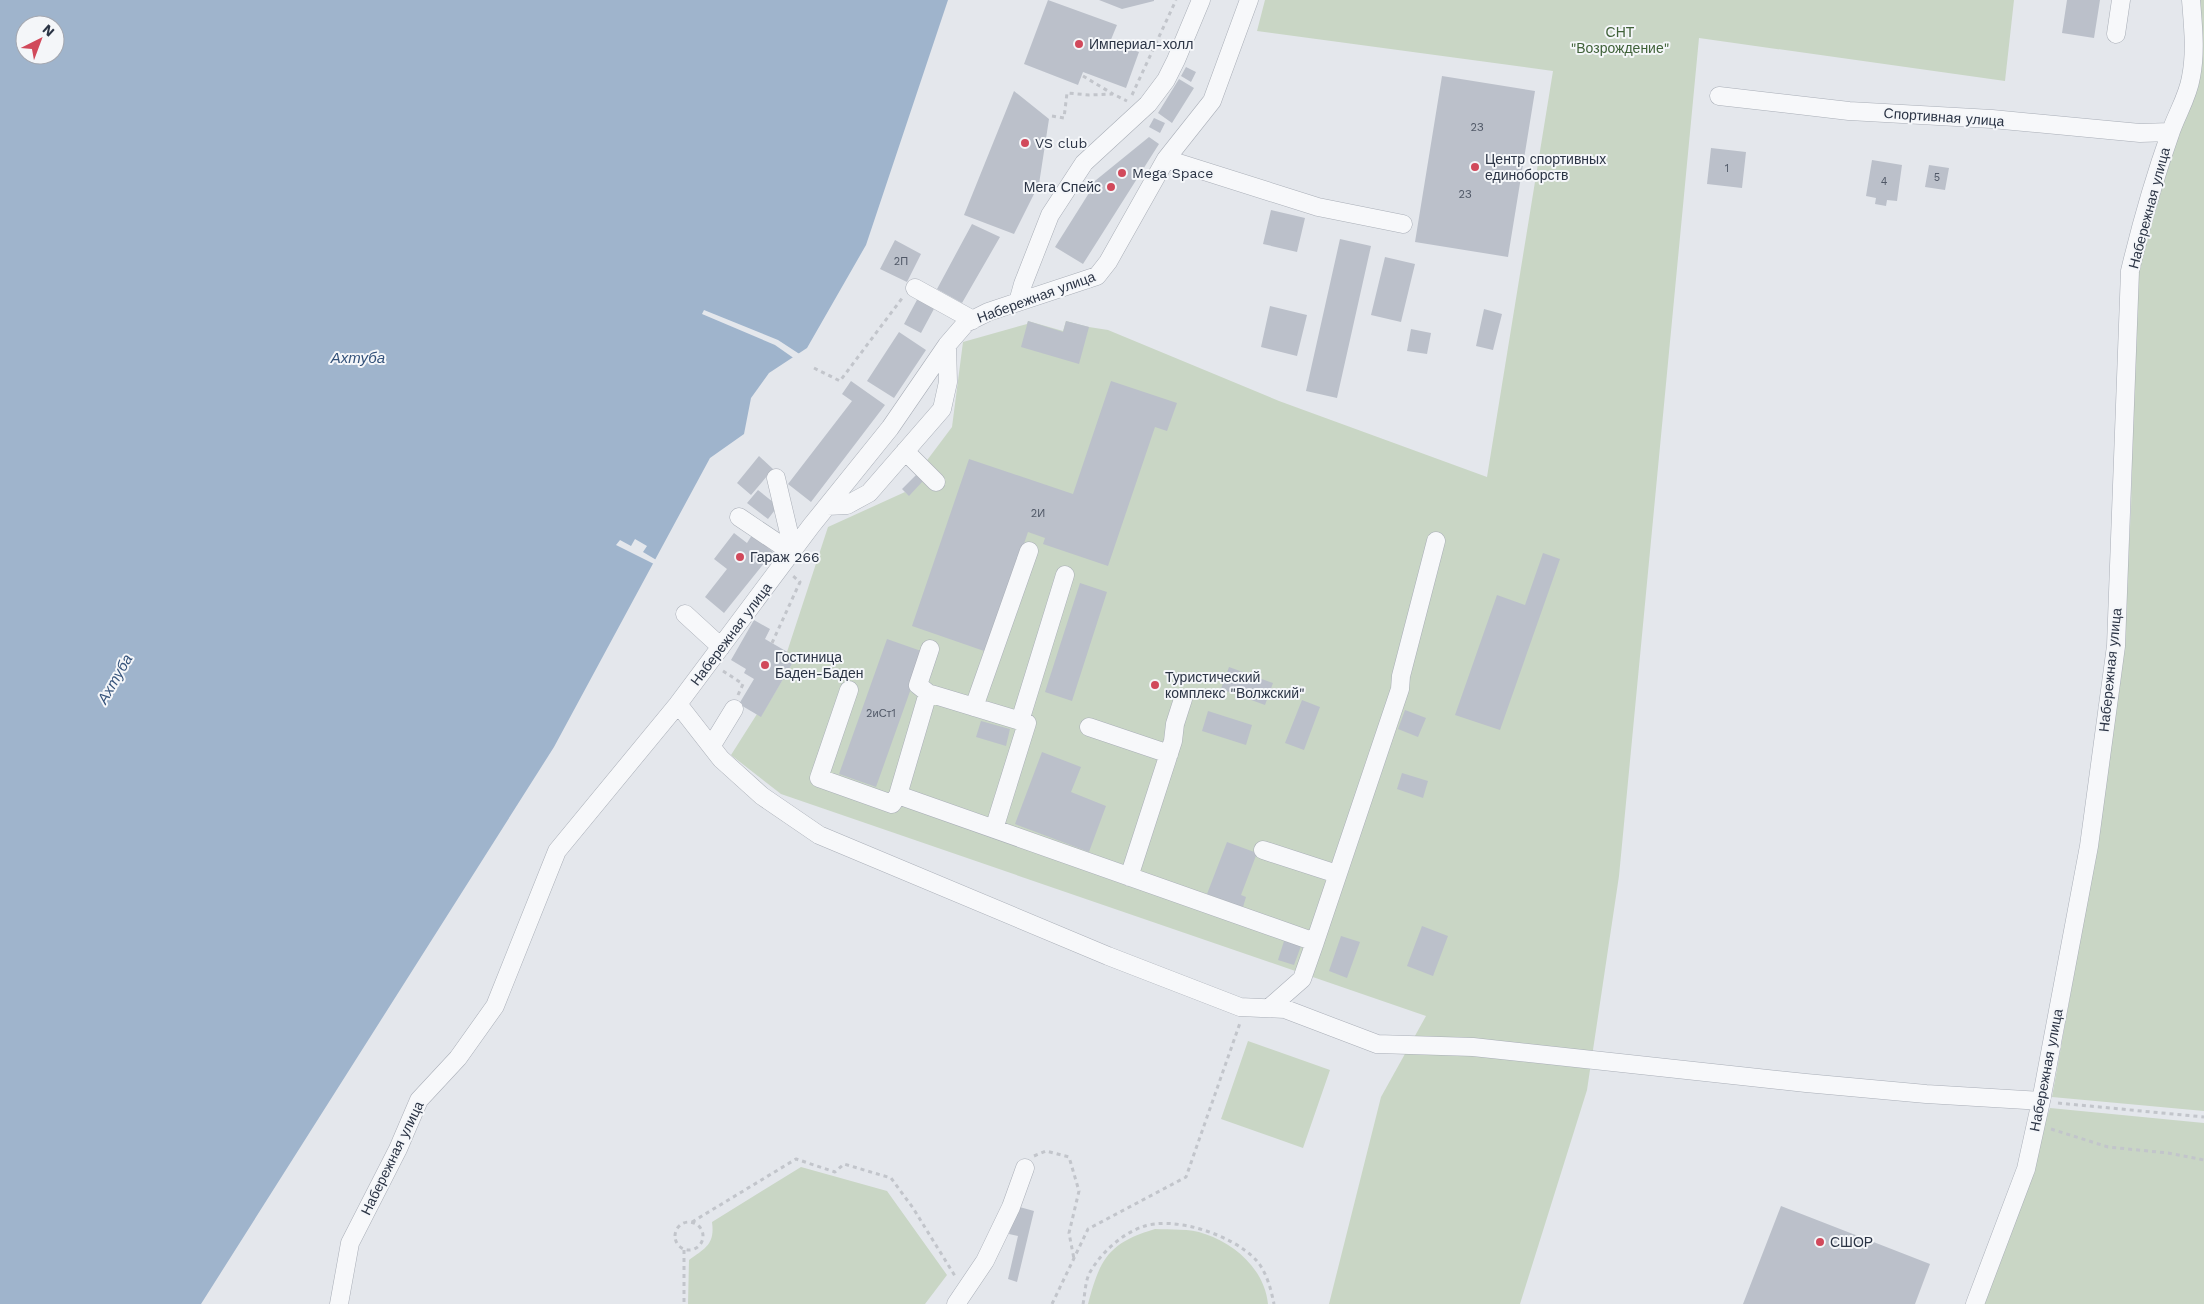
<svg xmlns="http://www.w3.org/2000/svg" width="2204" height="1304" viewBox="0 0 2204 1304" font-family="'Work Sans',sans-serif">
	<rect width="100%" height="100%" fill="#e4e7ec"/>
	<path fill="#c9d6c5" d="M1265,0H2014L2005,81L1699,38L1619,876L1587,1090L1520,1304H1329L1381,1097L1426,1016L781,794L731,755L757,714L761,716L796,657L787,652L828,527L905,492L909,495L922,481L916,475L952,427L963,342L1027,324L1028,321L1063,331L1066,321L1089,327L1108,330L1279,401L1487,477L1553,71L1257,31Z
		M2200,0H2204V1111L2052,1097L2083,924L2126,599L2131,509L2134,347L2138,274L2166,173L2200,72Z
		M1248,1041L1330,1070L1303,1148L1221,1119Z
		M2050,1108L2204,1123V1304H1983Z
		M801,1167L887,1191L947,1275L925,1304H688L689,1260C706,1248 715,1244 712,1222Z
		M1155,1229C1171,1230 1189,1228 1205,1234C1236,1244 1265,1271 1268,1304H1088C1100,1259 1108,1243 1155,1229Z"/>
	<path fill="#9fb4cc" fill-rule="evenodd" d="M0,0H948L866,245L807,348L769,373L751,398L744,434L710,458L554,747L201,1304H0ZM25,25H55V55H25Z"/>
	<path fill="#e4e7ec" d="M704,310L778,340L801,355L795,359L775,345L702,314Z
		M635,539L647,546L643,552L658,561L656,565L616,545L620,540L631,546Z"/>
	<path fill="#bbc0ca" d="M1048,0L1117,25L1110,42L1139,52L1126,88L1083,72L1078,85L1024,64Z
		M1099,0H1154V1L1122,9Z
		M2067,0H2100L2094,38L2062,33Z
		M1186,67L1196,72L1191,82L1181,76Z
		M1442,76L1535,91L1508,257L1415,242Z
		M1179,79L1194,88L1172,123L1158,113Z
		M1014,91L1049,119L1039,184L1014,234L964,215Z
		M1154,118L1165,123L1160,133L1149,127Z
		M1149,137L1159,144L1083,264L1055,247L1089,193L1085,189Z
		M1711,148L1746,152L1742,188L1707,184Z
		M1872,160L1902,165L1897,201L1887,200L1886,206L1875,204L1876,198L1866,196Z
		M1929,165L1949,168L1945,190L1925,187Z
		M1271,210L1305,218L1297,252L1263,244Z
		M972,224L1000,237L962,303L937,289Z
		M1340,239L1371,246L1337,398L1306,391Z
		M895,240L921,254L907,282L880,269Z
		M1385,257L1415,264L1401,322L1371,315Z
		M918,298L935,307L921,333L904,324Z
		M1270,306L1307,315L1297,356L1261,347Z
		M1484,309L1502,314L1493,350L1476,346Z
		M1028,321L1063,332L1066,321L1089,327L1079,364L1021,347Z
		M1411,329L1431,333L1427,354L1407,351Z
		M899,332L926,350L894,398L867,381Z
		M851,381L885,405L811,502L788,484L852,401L842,394Z
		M1111,381L1177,403L1167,431L1155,427L1108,566L1043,544L1045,538L1028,532L987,652L912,626L969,459L1073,494Z
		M759,456L773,469L751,495L737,483Z
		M916,475L923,481L909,496L902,489Z
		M758,490L778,506L768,519L747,503Z
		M734,533L747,543L752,535L773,552L724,613L705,597L727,569L714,559Z
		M1543,553L1560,559L1500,730L1455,715L1497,595L1525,605Z
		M1080,583L1107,592L1072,701L1045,692Z
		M754,620L770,629L765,639L796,657L761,717L739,704L754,679L744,673L746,669L731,660Z
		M887,639L924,652L876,787L839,774Z
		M1229,667L1273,683L1265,705L1221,689Z
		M1302,700L1320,707L1304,750L1285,743Z
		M1405,710L1426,718L1418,737L1398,729Z
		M1208,711L1252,725L1246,745L1202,731Z
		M981,721L1010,729L1006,746L976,737Z
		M1042,752L1081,767L1071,792L1106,806L1089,852L1015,824Z
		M1402,773L1428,781L1423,798L1397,789Z
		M1227,842L1257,853L1241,895L1246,897L1243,907L1207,894Z
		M1422,926L1448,936L1433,976L1407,966Z
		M1341,936L1360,942L1347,978L1329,971Z
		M1284,941L1301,946L1294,965L1278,960Z
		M1016,1206L1034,1211L1017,1282L1008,1279L1018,1236L1009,1234Z
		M1781,1206L1930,1264L1915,1304H1743Z"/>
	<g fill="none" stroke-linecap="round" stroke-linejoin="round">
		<defs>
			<path id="minor" d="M2116,34L2121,0
				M1719,96L1849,111L1992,119L2140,133L2170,132
				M1166,159L1318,207L1403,224
				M915,288L973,320
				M1018,302L1023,284L1050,215L1084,163L1148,104L1166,80L1176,60L1201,0
				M905,451L936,482
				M776,478L793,550
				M827,506L847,505L869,493L942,409L948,382L947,345
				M739,517L791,552
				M685,614L721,647
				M930,649L918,685L928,693L898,795L1315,942L1302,979L1269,1008
				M849,690L819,778L892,804L898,795
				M928,693L1027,723L994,829
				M678,704L721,759L762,796L819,835L1108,956L1240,1007L1285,1009L1377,1044L1473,1047L1806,1083L1926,1094L2041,1101
				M974,707L1029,551
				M1020,721L1065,575
				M1089,727L1169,754
				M712,745L734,709
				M1263,850L1337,874
				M1129,877L1173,741L1175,724L1183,699
				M1315,942L1400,689L1401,676L1436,541
				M339,1304L350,1243L398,1149L419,1100L458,1058L495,1006L557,851L678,704L811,526L890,428L947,345L966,323L988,312L1097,276L1108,262L1166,159L1212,101L1249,0
				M956,1304L985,1261L1011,1207L1025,1168
				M1975,1304L2026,1169L2041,1101L2089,846L2116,646L2130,271C2141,225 2154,179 2170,134C2176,115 2188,97 2191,77C2196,51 2193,26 2191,0"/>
		</defs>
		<use href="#minor" stroke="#a9aeb7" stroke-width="19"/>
		<path stroke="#c2c5cb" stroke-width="3" stroke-dasharray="4 4" stroke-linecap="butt" d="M1083,76L1113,94
			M1132,95L1176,0
			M1052,116L1064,118L1067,93L1089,95L1113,94L1127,101
			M814,368L840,381L903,297
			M772,643L800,582L793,576
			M723,671L743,684L738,695
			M2058,1103L2204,1117
			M2051,1129L2108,1147L2168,1153L2204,1160
			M1034,1156L1046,1151L1069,1157L1079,1191L1069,1233L1074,1259
			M675 1236a14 14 0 1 1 28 0a14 14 0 1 1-28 0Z
			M692,1222L796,1159L835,1172L844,1164L891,1178L913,1208L955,1276
			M684,1250V1304
			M1052,1304L1088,1229L1186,1177L1240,1023
			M1083,1304C1085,1295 1085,1283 1089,1274C1099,1255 1121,1234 1142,1227C1174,1215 1232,1235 1255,1259C1266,1270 1271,1289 1274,1304"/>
		<use href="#minor" stroke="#f7f8fa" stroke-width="18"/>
	</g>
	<g fill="#d1495b" stroke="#f4f6f9" stroke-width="2">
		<circle cx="1079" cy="44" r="5"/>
		<circle cx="1025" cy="143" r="5"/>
		<circle cx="1475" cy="167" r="5"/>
		<circle cx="1122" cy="173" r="5"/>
		<circle cx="1111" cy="187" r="5"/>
		<circle cx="740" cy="557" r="5"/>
		<circle cx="765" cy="665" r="5"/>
		<circle cx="1155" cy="685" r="5"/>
		<circle cx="1820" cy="1242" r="5"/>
	</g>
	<g text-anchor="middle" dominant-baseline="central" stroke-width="4" stroke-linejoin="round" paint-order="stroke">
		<g font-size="11" fill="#4f5766">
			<text x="1477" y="127">2З</text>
			<text x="1727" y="168">1</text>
			<text x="1937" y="177">5</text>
			<text x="1884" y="181">4</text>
			<text x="1465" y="194">2З</text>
			<text x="901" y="261">2П</text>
			<text x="1038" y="513">2И</text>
			<text x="881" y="713">2иСт1</text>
		</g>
		<g font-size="14" fill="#3f6138" stroke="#f4f6f9">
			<text x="1620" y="32">СНТ<tspan x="1620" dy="16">"Возрождение"</tspan></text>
		</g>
		<g font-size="14" fill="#2b3445" stroke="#f4f6f9" text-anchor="start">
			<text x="1089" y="44">Империал-холл</text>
			<text x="1035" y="143">VS club</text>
			<text x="1485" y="159">Центр спортивных<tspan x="1485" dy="16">единоборств</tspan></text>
			<text x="1132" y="173">Mega Space</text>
			<text x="1101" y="187" text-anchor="end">Мега Спейс</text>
			<text x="750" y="557">Гараж 266</text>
			<text x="775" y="657">Гостиница<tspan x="775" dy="16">Баден-Баден</tspan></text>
			<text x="1165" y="677">Туристический<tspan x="1165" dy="16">комплекс "Волжский"</tspan></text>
			<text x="1830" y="1242">СШОР</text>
		</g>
		<g font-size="14" fill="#2b3445" stroke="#f4f6f9">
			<text transform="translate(1944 117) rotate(4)">Спортивная улица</text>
			<text transform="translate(2149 208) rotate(-75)">Набережная улица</text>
			<text transform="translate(1036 297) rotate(-20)">Набережная улица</text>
			<text transform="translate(731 634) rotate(-53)">Набережная улица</text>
			<text transform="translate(2110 670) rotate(-84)">Набережная улица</text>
			<text transform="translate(2046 1070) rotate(-79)">Набережная улица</text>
			<text transform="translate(392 1158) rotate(-64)">Набережная улица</text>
		</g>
		<g font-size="15" font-style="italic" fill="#34527a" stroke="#f4f6f9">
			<text x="358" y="358">Ахтуба</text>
			<text transform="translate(115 679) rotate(-60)">Ахтуба</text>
		</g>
	</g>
	<g transform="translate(40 40) rotate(42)"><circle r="24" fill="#f4f6f9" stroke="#a4a8b1"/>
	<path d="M0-4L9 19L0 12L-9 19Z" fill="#d1495b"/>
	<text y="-8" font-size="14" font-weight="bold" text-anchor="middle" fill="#2b3445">N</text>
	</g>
</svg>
